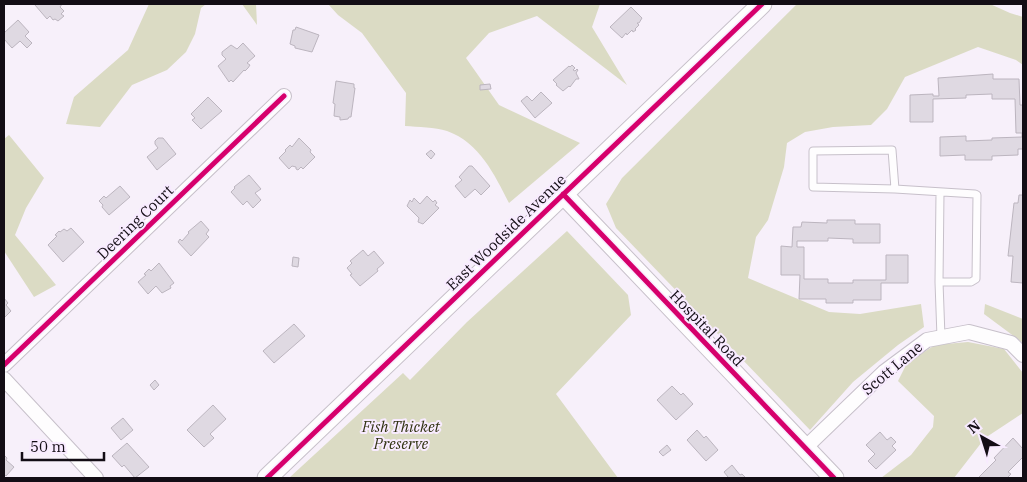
<svg xmlns="http://www.w3.org/2000/svg" width="1027" height="482" viewBox="0 0 1027 482" font-family="'IBM Plex Serif',serif">
	<rect width="100%" height="100%" fill="#f7f0fa"/>
	<path fill="#dbdbc4" d="M149,4H206L201,8L195,34L186,52L167,70L132,85L100,127L66,124L74,97L128,50Z
		M242,4H256L257,25Z
		M328,4H600L592,27L627,85L537,16L489,33L466,58L499,105L580,143L509,203C494,174 480,143 447,131C435,127 418,127 405,126L406,93L362,33L338,15Z
		M797,4H990L1010,13L1023,17V65L1016,60L978,47L905,77L887,109L871,125L833,127L805,132L787,143L784,167L768,220L756,237L748,278L829,312L860,314L921,304L924,327L898,345L853,382L810,430L616,228L606,204L622,178Z
		M9,135L44,178L26,208L15,235L56,285L34,297L4,251V139Z
		M567,231L628,295L631,315L556,394L618,478H289L403,373L410,380L467,322Z
		M985,304L1023,319V343L984,314Z
		M968,342L1004,349L1023,373V413L985,438L954,478H881L911,455L933,427L934,416L898,381L907,363L935,345Z"/>
	<path fill="#dfd9e2" stroke="#bcb5bf" d="M37,4H62L60,7L64,11L61,14L64,16L58,21L55,19L53,20L50,16L47,19L35,5Z
		M631,7L642,18L639,23H637L639,25L635,29L636,30L633,32L632,30L627,35L626,33L622,38L610,27Z
		M18,20L29,32L25,36L32,43L27,48L20,41L12,48L4,39V33Z
		M296,27L319,35L312,52L295,48V46L290,44L293,30H295Z
		M243,43L255,56L247,63L250,65L248,68L245,71L244,70L233,82L231,80L229,82L218,66L226,59L222,55V52L231,45L237,49Z
		M572,65L575,68L573,70L575,71L577,69L578,70L576,73L579,79H576L570,87L569,86L563,91L556,85L557,84L553,80L569,66L570,67Z
		M993,74V79H1019L1020,105H1023V149H1018V155L992,156V160H965V155L940,156V137L966,136V141L992,140V138L1022,137V133H1016L1015,99H992V94L966,95V98L933,99V122H910V95L933,94V96H939L938,78Z
		M336,81L354,84V88H355L351,117H349L348,119L340,120V117L334,116L335,104L333,103Z
		M490,84L491,89L480,90V85Z
		M541,92L552,103L535,118L521,101L527,96L532,101Z
		M208,97L222,111L201,129L192,120L195,118L191,114Z
		M158,138H163L176,154L157,170L147,157L158,148L155,144V141Z
		M299,138L311,150L310,152L315,157L303,169L301,167L298,170L296,169V167L292,166L289,169L279,158L286,151L285,150L290,145L292,147Z
		M431,150L435,154L431,159L426,154Z
		M469,166H472L490,186L481,195L475,189L465,198L455,186L462,180L459,177Z
		M249,175L261,189L255,193L261,200L253,208L247,201L243,205L231,192L235,188L234,187Z
		M120,186L130,197L109,215L102,207L103,205L99,201L104,196L106,198Z
		M1019,195H1023V283L1011,282L1013,256H1008L1014,203H1018Z
		M427,196L433,202L435,200L437,203L435,205L439,208L423,224L418,222L419,218L407,206L410,200L412,202L414,198L420,204Z
		M827,220H855V224H880V243H853V239L828,238V241H797V247H804V279H828V283H853V280H886V255H908V283H881V300H853V303H826V299H799L800,275H781V246L792,247L793,227H801L802,222L827,223Z
		M201,221L209,230L206,234L209,237L191,256L178,242L180,239L182,241L189,233L188,232Z
		M71,228L84,242L63,262L48,245L57,236L55,235L59,231L60,232L64,229L67,231Z
		M363,250L368,256L374,251L384,263L377,269L378,271L360,286L350,275L352,274L347,268L352,263L350,261Z
		M293,257L299,258L298,267L292,266Z
		M159,263L174,283L170,286L171,288L162,293L156,286L148,294L138,282L146,275L144,274L149,269L151,271Z
		M4,298L8,303L6,305L11,311L4,318Z
		M294,324L305,336L274,363L263,351Z
		M155,380L159,385L154,390L150,385Z
		M672,386L681,395L683,393L693,404L676,420L657,400Z
		M213,405L226,419L210,434L214,438L204,447L187,430Z
		M123,418L133,430L121,440L111,428Z
		M697,430L704,438L706,436L718,450L706,461L687,440Z
		M880,432L887,440L891,437L896,442L892,446L896,450L876,469L868,461L875,454L866,445Z
		M1013,438L1023,449V457L1008,472L1011,474L1007,478H978L996,460L994,458Z
		M127,443L149,467L135,478L124,465L122,467L112,456Z
		M667,445L671,450L663,456L659,452Z
		M4,455L7,458L6,460L14,467L6,476L4,474Z
		M732,465L740,475L742,474L746,478H726L728,477L724,472Z"/>
	<g fill="none" stroke-linecap="round" stroke-linejoin="round">
		<defs>
			<path id="lane" d="M895,189L892,150L813,151V187L895,189L975,194L977,195L976,279L971,282H939L941,337
				M939,282L940,193"/>
			<path id="street" d="M4,365L284,96
				M4,379L96,478
				M805,448L884,372L927,340L969,332L1011,343L1023,355"/>
			<path id="secondary" d="M563,194L834,478
				M267,478L762,4"/>
		</defs>
		<use href="#lane" stroke="#c7c0ca" stroke-width="9"/>
		<use href="#street" stroke="#c7c0ca" stroke-width="16"/>
		<use href="#secondary" stroke="#c7c0ca" stroke-width="21"/>
		<use href="#lane" stroke="#fefdfe" stroke-width="7"/>
		<use href="#street" stroke="#fefdfe" stroke-width="14"/>
		<use href="#secondary" stroke="#fefdfe" stroke-width="19"/>
		<defs>
			<path id="cycleway" d="M563,194L834,478
				M4,365L284,96
				M267,478L762,4"/>
		</defs>
		<use href="#cycleway" stroke="#f8ebff" stroke-width="8"/>
		<use href="#cycleway" stroke="#d6006c" stroke-width="5"/>
	</g>
	<g text-anchor="middle" dominant-baseline="central" stroke-width="4" stroke-linejoin="round" paint-order="stroke">
		<g font-size="15" fill="#130d15" stroke="#f8ebff">
			<text transform="translate(135 222) rotate(-44)">Deering Court</text>
			<text transform="translate(506 232) rotate(-44)">East Woodside Avenue</text>
			<text transform="translate(707 328) rotate(46)">Hospital Road</text>
			<text transform="translate(892 368) rotate(-40)">Scott Lane</text>
		</g>
		<g font-size="15" font-style="italic" fill="#303211" stroke="#f8ebff">
			<text x="401" y="426">Fish Thicket<tspan x="401" dy="17">Preserve</tspan></text>
		</g>
	</g>
	<rect width="1027" height="482" fill="none" stroke="#130d15" stroke-width="10"/>
	<g transform="translate(982 437) rotate(321)" stroke="#f8ebff" stroke-width="4" paint-order="stroke">
	<path d="M0-4L9 19L0 12L-9 19Z" fill="#130d15"/>
	<text y="-8" font-size="14" font-weight="bold" text-anchor="middle" fill="#130d15">N</text>
	</g>
	<path d="M22 452v8h82v-8" fill="none" stroke="#130d15" stroke-width="2.5"/>
	<text x="30" y="452" font-size="15" fill="#130d15" stroke="#f8ebff" stroke-width="4" paint-order="stroke">50 m</text>
</svg>
